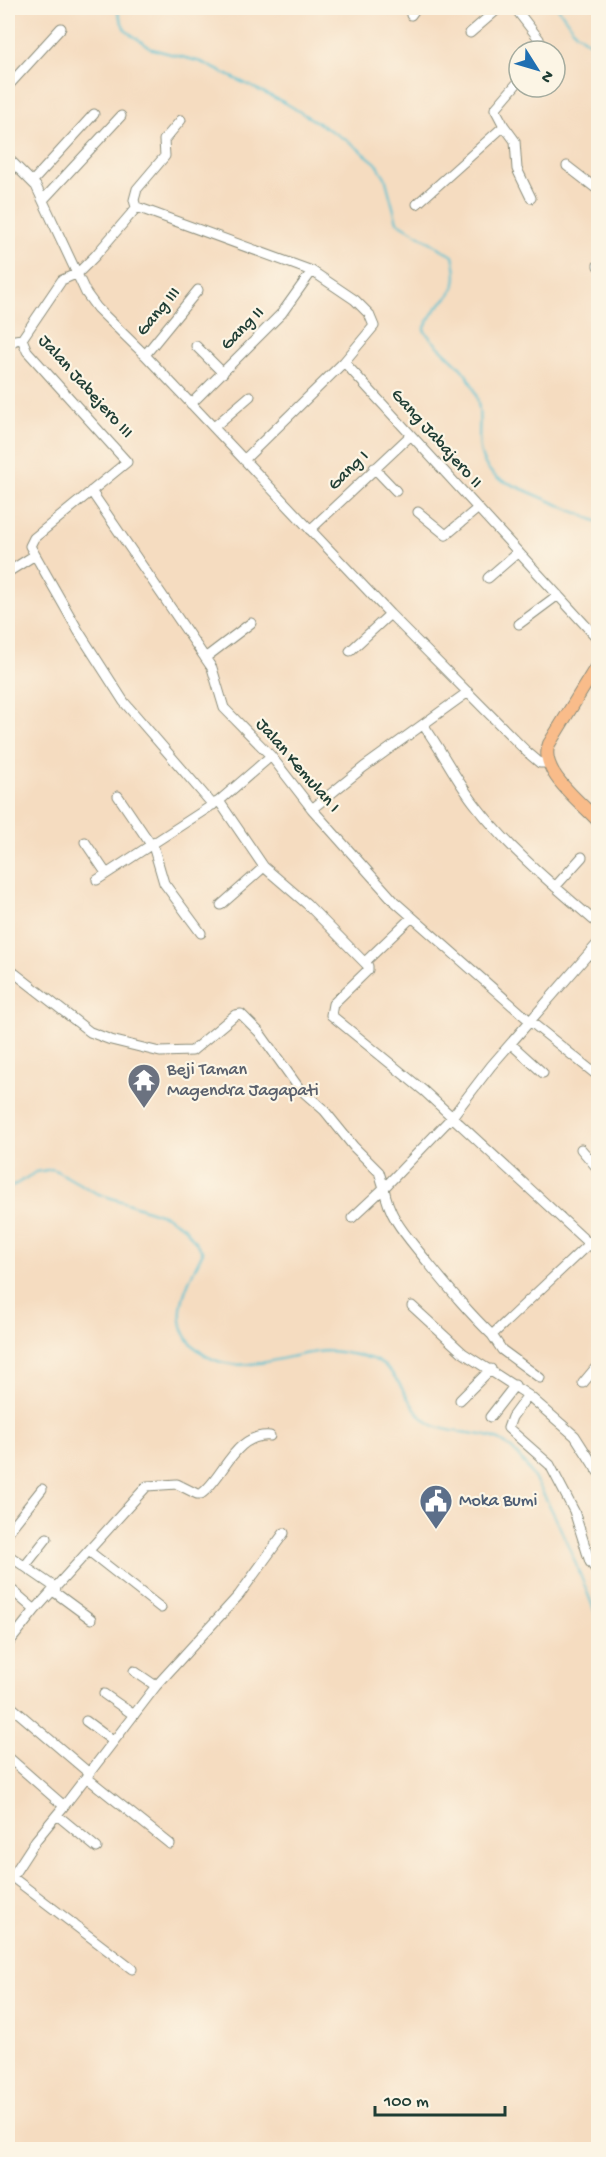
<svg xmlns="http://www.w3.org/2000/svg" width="606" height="2157" viewBox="0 0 606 2157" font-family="'Gochi Hand',sans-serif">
	<rect width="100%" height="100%" fill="#fcf5e5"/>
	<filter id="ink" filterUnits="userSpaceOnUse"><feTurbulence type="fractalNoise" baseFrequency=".0167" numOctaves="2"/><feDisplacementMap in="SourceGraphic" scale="12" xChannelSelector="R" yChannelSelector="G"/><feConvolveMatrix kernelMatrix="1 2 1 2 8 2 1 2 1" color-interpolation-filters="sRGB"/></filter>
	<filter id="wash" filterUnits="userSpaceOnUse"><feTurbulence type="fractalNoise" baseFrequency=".008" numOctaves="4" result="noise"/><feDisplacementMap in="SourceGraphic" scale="24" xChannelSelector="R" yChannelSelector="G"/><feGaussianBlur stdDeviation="1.35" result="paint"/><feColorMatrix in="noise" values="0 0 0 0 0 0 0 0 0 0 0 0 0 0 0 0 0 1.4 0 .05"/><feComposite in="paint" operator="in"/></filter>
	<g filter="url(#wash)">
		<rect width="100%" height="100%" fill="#f5dcc0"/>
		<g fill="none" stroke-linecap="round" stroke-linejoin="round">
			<path stroke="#55bfd1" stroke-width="2" d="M116,8L125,30L152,49L201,62L287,104L351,143L376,163L385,177L397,222L453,256C465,304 437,292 424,330C439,352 464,363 474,389C489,425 465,451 497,478L598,522
				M558,8L576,33L598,49
				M8,1189L36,1172L53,1169L96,1193L166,1216L185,1228L203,1252C188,1283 164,1322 198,1350C237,1382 285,1352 329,1351C336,1351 344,1353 351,1354C402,1361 393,1386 422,1417C441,1437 476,1429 499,1440C539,1459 581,1577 598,1620"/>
		</g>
	</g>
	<g filter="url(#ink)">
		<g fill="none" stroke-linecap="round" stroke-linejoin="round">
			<defs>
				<path id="minor" d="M515,8L539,39L542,51
					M411,15L416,8
					M470,33L499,8
					M8,86L61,28
					M504,126L515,141L517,169L531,198
					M8,158L36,186L86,293L97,308L145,355L390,614L527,752L540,763H548
					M567,166L598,190
					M32,182L94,114
					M43,200L121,116
					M417,204L504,126L495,109L519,81
					M136,207L134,200L137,189L165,156L164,140L181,120
					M598,265V266
					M8,346L15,340L22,339
					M196,346L223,373
					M145,355L198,290
					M191,404L282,313L312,271
					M214,427L250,396
					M244,460L344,362L598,639
					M374,468L396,491
					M91,491L212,668L224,708L271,756L312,809L394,901L531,1022L598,1076
					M418,512L446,535L477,509
					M310,530L410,436
					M8,572L35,555
					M488,578L517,553
					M519,624L558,595
					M350,651L390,614
					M205,658L251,623
					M424,726C442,751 455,778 474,803C509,849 554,886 598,924
					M271,756L219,801L264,867L307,904L368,966V970L333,1004L331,1015L424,1091L598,1252
					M118,796L154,849L164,883L201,933
					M213,805L124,702L79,632L30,546L34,538L127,462L27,351L22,339L62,280L78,273L95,256L137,207L312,271L355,300L369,314L374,326L344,362
					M312,809L364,767L468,692
					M85,842L106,873
					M97,880L217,802
					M555,887L582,857
					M221,905L264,867
					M590,952L598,961
					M365,962L412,917
					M8,968L90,1032L111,1040L160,1052L192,1051L235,1015L241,1014L259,1032L299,1088L324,1110L354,1147L379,1172L384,1188L452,1117L491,1066L598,943
					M511,1044L543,1073
					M581,1149L598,1169
					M384,1188C389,1218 406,1235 425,1259C447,1286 467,1311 492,1335
					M352,1218L384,1188
					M412,1306L463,1353L528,1395L575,1436L598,1472
					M540,1378L502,1350L492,1335L598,1235
					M583,1383L598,1365
					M528,1395L512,1417L508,1428L550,1465L574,1511L590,1562L598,1572
					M460,1400L491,1369
					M490,1417L515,1385
					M8,1532L42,1489
					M90,1552L161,1608
					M8,1555L56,1588
					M25,1566L47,1538
					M13,1591L35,1610
					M53,1591L91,1619
					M8,1644L35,1610L147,1486L177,1484L197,1494H201C223,1479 234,1433 270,1436
					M134,1671L156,1686
					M104,1694L134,1715
					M8,1704L89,1773
					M86,1721L113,1741
					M8,1757L64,1806L156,1686L239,1595L284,1533
					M86,1777L170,1844
					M64,1806L36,1840L12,1877L132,1969
					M57,1815L97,1848"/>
				<path id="major" d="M598,664L549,744C538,771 581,802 598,821"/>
			</defs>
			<use href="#minor" stroke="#8a8c7a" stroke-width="11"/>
			<use href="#major" stroke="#8a8c7a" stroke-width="14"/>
			<use href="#minor" stroke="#fff" stroke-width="9"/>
			<use href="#major" stroke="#f9bc8a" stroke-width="12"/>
		</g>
	</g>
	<defs>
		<symbol id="temple-pin" viewBox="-11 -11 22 30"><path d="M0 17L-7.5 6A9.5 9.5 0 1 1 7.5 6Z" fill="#6b7280" stroke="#fcf5e5"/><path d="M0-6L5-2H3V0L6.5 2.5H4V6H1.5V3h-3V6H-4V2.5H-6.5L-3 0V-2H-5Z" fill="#fff"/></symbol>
		<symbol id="civic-pin" viewBox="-11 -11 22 30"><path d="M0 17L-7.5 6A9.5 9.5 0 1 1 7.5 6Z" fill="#5c6f8a" stroke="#fcf5e5"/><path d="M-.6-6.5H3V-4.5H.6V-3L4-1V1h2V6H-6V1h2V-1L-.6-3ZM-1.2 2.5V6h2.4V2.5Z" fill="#fff"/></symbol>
	</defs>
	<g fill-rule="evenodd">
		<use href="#temple-pin" x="125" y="1061" width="38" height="52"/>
		<use href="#civic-pin" x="417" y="1482" width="38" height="52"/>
	</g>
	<g text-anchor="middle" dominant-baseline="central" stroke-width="4.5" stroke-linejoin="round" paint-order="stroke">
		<g font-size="18" fill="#1f3d34" stroke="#fcf5e5">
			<text transform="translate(159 312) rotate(-50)">Gang III</text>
			<text transform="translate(243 329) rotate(-45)">Gang II</text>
			<text transform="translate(85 387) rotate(48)">Jalan Jabejero III</text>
			<text transform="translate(436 439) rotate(48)">Gang Jabajero II</text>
			<text transform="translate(349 471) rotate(-44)">Gang I</text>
			<text transform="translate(297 766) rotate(49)">Jalan Kemulan I</text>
		</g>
		<g font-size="18" fill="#5b616d" stroke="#fcf5e5" text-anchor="start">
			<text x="167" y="1070">Beji Taman<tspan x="167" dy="21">Magendra Jagapati</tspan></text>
		</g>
		<g font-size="18" fill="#4e5e75" stroke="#fcf5e5" text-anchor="start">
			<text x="459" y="1501">Moka Bumi</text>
		</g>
	</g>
	<rect width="606" height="2157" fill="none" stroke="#fcf5e5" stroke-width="30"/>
	<g transform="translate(537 69) rotate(127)"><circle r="28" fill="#fcf5e5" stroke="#a4ab9e" stroke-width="1.5"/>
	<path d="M0-4.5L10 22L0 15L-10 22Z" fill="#1f6fb2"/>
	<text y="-9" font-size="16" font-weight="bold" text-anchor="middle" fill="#1f3d34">N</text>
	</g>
	<path d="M375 2106v9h130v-9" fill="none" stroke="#1f3d34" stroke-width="3"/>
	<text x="384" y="2106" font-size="18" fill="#1f3d34" stroke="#fcf5e5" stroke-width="4.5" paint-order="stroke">100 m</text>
</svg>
